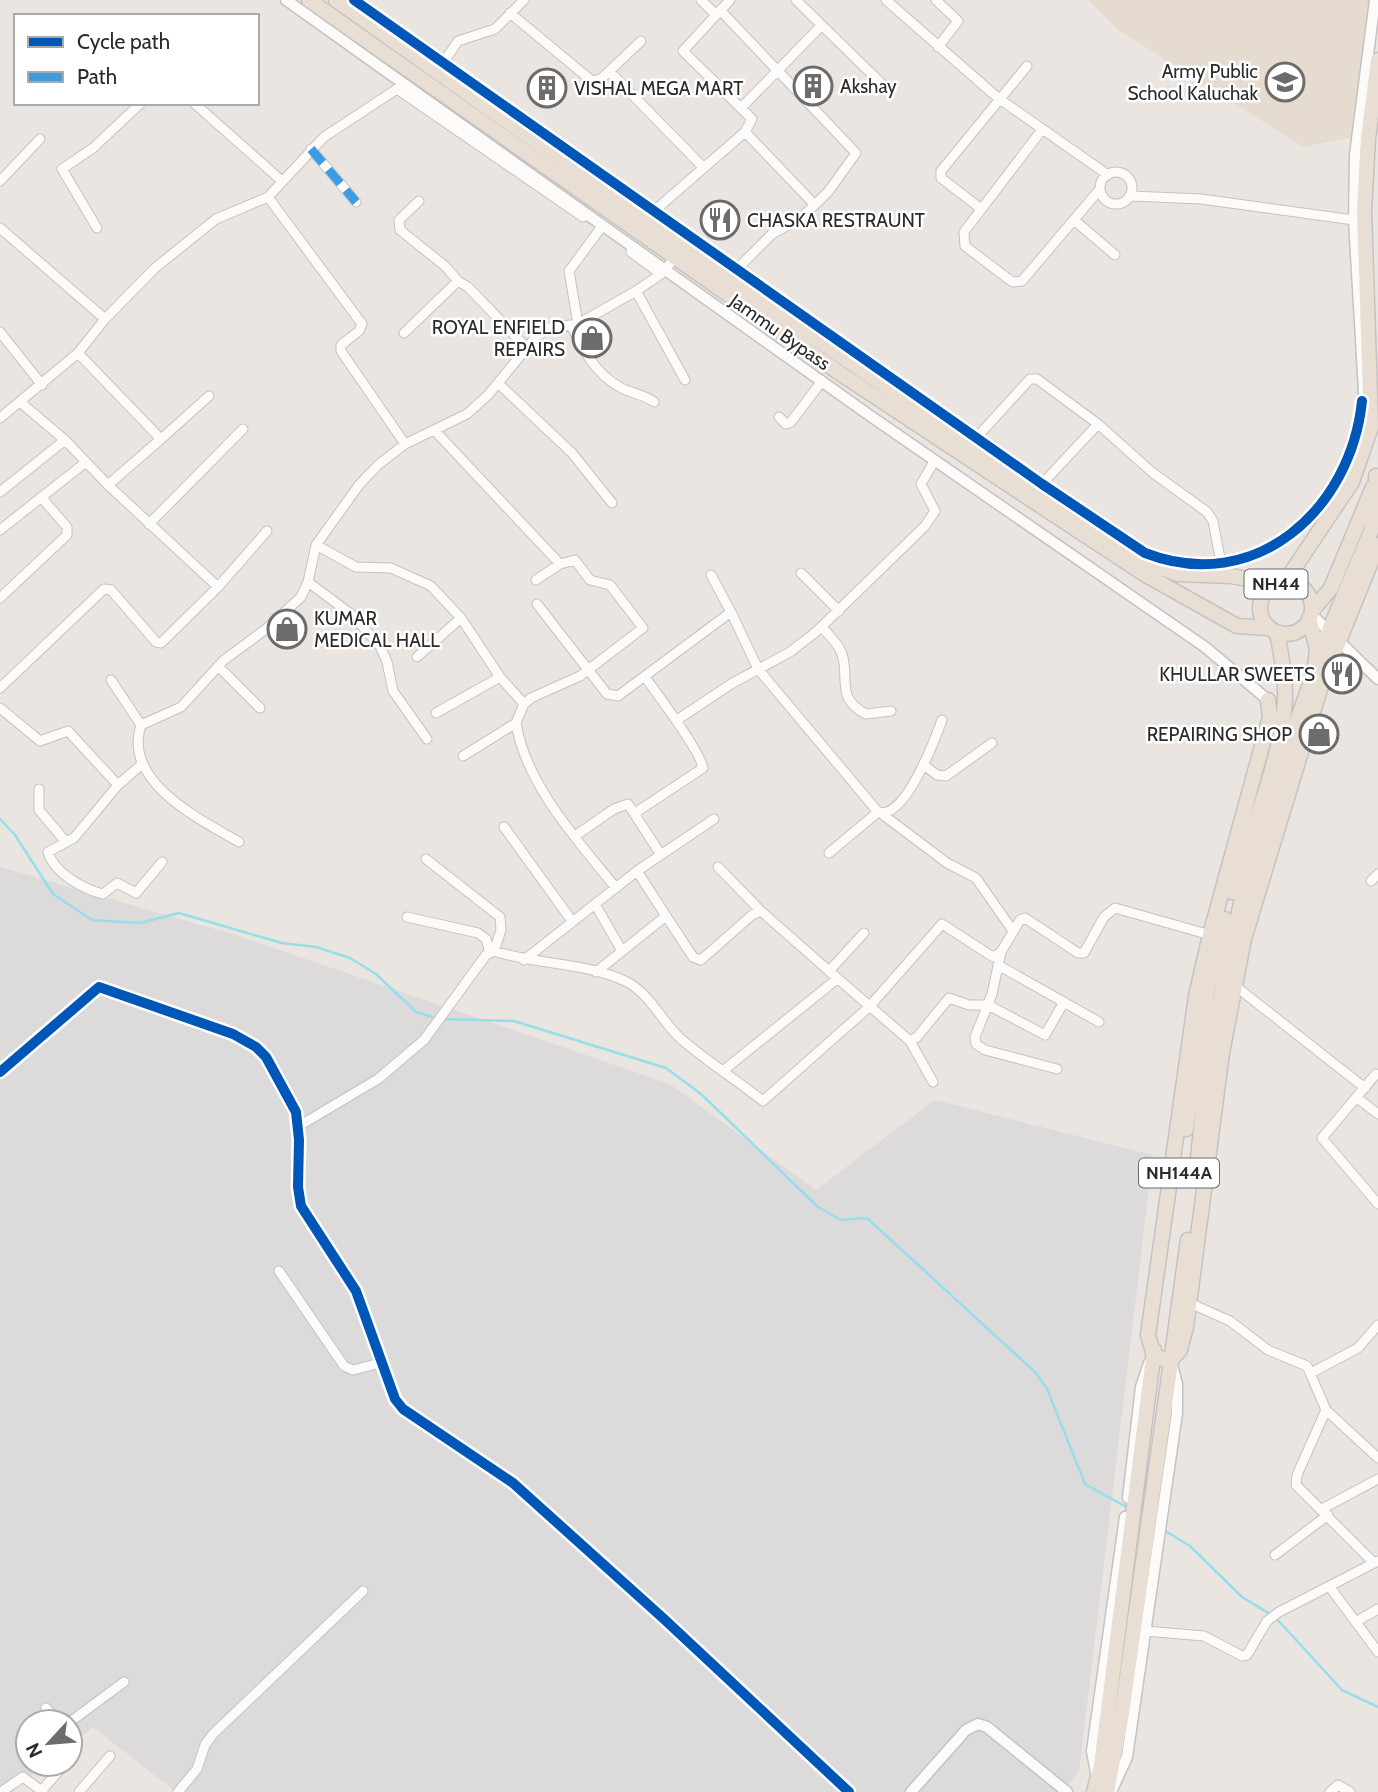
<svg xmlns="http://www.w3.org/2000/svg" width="1378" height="1792" viewBox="0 0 1378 1792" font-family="Cabin,sans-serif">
	<rect width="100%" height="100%" fill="#eae5e0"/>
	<path fill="#dddadc" d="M0,867L239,936L670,1084L816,1190L935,1100L1153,1155L1079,1772L1062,1792H176L93,1727L70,1745V1722H28V1764H46L10,1792H0Z"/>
	<path fill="#e5dbcf" d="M1089,0H1378L1363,135L1303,147L1117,29Z"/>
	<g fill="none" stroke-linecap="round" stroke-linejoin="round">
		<path stroke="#95dfea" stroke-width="2.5" d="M0,819L15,835L53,894L92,920L140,923L179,913L282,943L316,947L350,958L376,974L416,1012L436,1018
			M442,1019L514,1021L666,1068L701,1094L818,1207L841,1220L867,1218L1036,1373L1047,1389L1085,1484L1130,1509
			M1162,1529L1190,1546L1242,1597L1275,1617L1342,1690L1378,1707"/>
		<defs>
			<path id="minor" d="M701,0L715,14
				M730,0L683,51L752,119L745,132
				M796,0L885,87
				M886,0L998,98L1108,175
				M936,0L958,21L938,47
				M720,10L856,153L828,192L801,218L772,234L737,269
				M510,13L592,81L601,79L641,41
				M443,63L458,41L495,29L524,0
				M609,71L704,168
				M397,89L583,217
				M194,103L282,181
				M741,108L821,26
				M1041,131L964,232L965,246L1007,278L1013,282L1022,281L1100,189
				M311,149L356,202
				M1100 188a16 16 0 1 1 32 0a16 16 0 1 1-32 0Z
				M0,181L40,139
				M1131,196L1201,199L1354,220
				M268,197L362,324L359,331L341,345V351L405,444
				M419,201L399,220L400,230L445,266L458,281
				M980,208L941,178V171L1027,66
				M654,211L745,132L815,205
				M1074,220L1115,255
				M0,228L105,319
				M97,228L62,169L93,148L141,103
				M631,252L661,274
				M636,291L685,380
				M578,324L569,271L600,229
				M571,325C583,349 594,372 618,386C630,394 642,393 654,402
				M0,332L42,385
				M404,333L458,281L468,287L526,347
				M498,383L572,453L612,503
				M20,402L65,440
				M779,417L786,424L791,422L822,381
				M0,418L78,353L105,319L155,268L216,219L268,197L324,137L403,85
				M435,431L560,564
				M977,437L1030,379H1037L1098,424L1153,473L1207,512L1213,521L1221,563
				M161,439L209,396
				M1042,484L1098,424
				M108,485L218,587L267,531
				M0,492L65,440L86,462
				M149,524L243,429
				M0,530L86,462L108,485L161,439L78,353
				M316,545L356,567L391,568L431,586L461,618L500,677L524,704
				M801,573L839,611
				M308,582L351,614L380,646L387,662L393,691L427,739
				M0,598L67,535V527L41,497
				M537,604L607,694L618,696L731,612L711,575
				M731,612L758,669L878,812C905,821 935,739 942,720
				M822,627C828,635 839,644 842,654C850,679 835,698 866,714L891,711
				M417,657L461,618
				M218,666L260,708
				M111,680L141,725
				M0,688L104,589L111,590L156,642L161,643L218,587
				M0,708L40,741L68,731L118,785
				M436,713L500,677
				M677,720L731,684L790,652L817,631L925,526L935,511L921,484L935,460
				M516,723C526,785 578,841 616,888
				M463,756L516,723L524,704L531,698L580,676L643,628L610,585L590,580L575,560L560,564L536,580
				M142,764L118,785L74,838L48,852C54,873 83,889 103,894L117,883L136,893L162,862
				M925,766L937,775L946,776L992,743
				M39,789V810L66,842
				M635,813L703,768C702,754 656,692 645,677
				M882,814L947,863L976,878L1013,931
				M504,827L572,921
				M575,836L614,809L628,804L661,855
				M239,842C201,820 122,782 141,725L181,707L224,660L266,629L301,597L308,582L316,545L359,485L378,465L405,444L467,414L488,395L535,338L549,328L578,324L636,291L661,274L675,258
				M829,853L878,812
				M426,859L500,917L501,930L494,951
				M718,867L761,911
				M637,871L714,819
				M1371,881L1378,874
				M595,904L622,951
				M666,916L693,957L701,960L752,915L761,911L829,971L864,933
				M407,917L478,933L486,939L490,952
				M1001,952L992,994L975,1037L976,1044L985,1050L1057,1069
				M524,960L637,871L666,916L596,972
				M998,965L1099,1022
				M829,971L910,1041L917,1037L949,998L969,1005H988L1045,1035L1064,1002
				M1234,985L1365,1088
				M910,1041L933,1082
				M724,1070L837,979
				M1376,1074L1322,1138L1378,1204
				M1357,1098L1378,1114
				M299,1126L378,1079L424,1040L486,955L494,951C536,965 585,962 625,981C649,992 662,1022 681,1039C707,1061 736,1080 763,1101L869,1007L942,924L993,957L1001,952L1020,920L1025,918L1078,953H1084L1104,917L1115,908L1214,936
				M279,1271L344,1366L353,1370L380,1363
				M1185,1301L1230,1321L1268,1350L1307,1366L1326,1410L1378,1458
				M1311,1373L1358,1348L1378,1325
				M1326,1410L1297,1475L1296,1485L1374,1563
				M1322,1509L1378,1479
				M1275,1555L1328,1515
				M1329,1586L1378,1652
				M1357,1621L1378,1609
				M1145,1631L1204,1636L1242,1656L1247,1655L1267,1621L1279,1612L1378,1561
				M46,1708L58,1722
				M70,1722L124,1682
				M70,1737L77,1747L70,1759
				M41,1791L65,1764
				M1,1792L23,1777L43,1792
				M79,1792L110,1756
				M178,1792L197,1769L205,1745L213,1734L363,1591
				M1330,1792L1338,1785L1350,1792"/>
			<path id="tertiary" d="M286,0L869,415L1205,647L1268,700
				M354,0L1042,484L1145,553C1256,596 1351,509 1362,401
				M1365,408L1354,220L1355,155L1375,0
				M1311,614L1378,679
				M0,1072L99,987L233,1034L256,1047L266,1057L296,1112L299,1140L298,1187L301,1206L356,1291L395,1399L403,1409L513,1483L664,1619L849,1792
				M1128,1498L1141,1387L1149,1363
				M1097,1778L1092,1751L1125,1517
				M911,1792L966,1730L978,1724L987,1727L1067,1792
				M1111,1792L1127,1757L1177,1413V1384L1172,1365"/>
			<path id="trunk" d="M309,0L841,374L1144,574L1237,626L1269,628
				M336,0L757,299L1117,544L1149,564L1178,574L1231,576L1276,584
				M1285,582L1352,482L1371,427L1364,210L1368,139L1378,60
				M1260 608a26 26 0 1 1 52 0a26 26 0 1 1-52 0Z
				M1312,611L1331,588L1373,487
				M1317,659L1371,531L1377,508L1376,476
				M1268,700L1270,717L1210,935L1196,996L1148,1335L1154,1356L1170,1361L1180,1350L1186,1327L1222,1053L1244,939L1322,683L1378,545
				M1232,892C1250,831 1280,766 1285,701C1286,678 1281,655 1277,632
				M1186,1129L1208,986L1225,919
				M1198,1158L1206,1082L1224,978L1241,903L1292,735L1314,673L1317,649L1309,619
				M1094,1792L1101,1765L1154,1350
				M1107,1792L1122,1713L1188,1240"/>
		</defs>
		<use href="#minor" stroke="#c4c2c2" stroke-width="11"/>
		<use href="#tertiary" stroke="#c4c2c2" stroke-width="13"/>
		<use href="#trunk" stroke="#c5c3c1" stroke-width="17"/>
		<use href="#minor" stroke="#fcfbfa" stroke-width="9"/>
		<use href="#tertiary" stroke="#fcfbfa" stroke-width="10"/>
		<use href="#trunk" stroke="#e8ded4" stroke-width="14"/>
		<path stroke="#3d9ce1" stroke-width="9" stroke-dasharray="18 9" stroke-linecap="butt" d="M311,149L356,202"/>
		<defs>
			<path id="cycleway" d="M354,0L1042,484L1145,553C1256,596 1351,509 1362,401
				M0,1072L99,987L233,1034L256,1047L266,1057L296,1112L299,1140L298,1187L301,1206L356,1291L395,1399L403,1409L513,1483L664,1619L849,1792"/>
		</defs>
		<use href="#cycleway" stroke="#fff" stroke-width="15"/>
		<use href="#cycleway" stroke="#0057b8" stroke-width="10"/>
	</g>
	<defs>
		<symbol id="school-ring" viewBox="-11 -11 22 22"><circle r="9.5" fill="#fff" stroke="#6e6c6a" stroke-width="1.5"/><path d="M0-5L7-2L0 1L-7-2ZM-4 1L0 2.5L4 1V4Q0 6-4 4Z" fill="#6e6c6a"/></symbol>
		<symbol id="building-ring" viewBox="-11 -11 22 22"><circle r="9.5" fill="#fff" stroke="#6e6c6a" stroke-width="1.5"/><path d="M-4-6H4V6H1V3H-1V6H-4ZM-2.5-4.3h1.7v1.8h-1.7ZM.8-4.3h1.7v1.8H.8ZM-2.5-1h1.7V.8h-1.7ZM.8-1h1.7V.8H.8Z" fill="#6e6c6a"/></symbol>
		<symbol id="restaurant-ring" viewBox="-11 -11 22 22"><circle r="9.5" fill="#fff" stroke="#6e6c6a" stroke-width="1.5"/><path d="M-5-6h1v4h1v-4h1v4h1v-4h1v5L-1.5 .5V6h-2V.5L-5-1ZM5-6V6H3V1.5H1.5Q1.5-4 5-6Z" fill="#6e6c6a"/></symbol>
		<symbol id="shop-ring" viewBox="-11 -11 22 22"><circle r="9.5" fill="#fff" stroke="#6e6c6a" stroke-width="1.5"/><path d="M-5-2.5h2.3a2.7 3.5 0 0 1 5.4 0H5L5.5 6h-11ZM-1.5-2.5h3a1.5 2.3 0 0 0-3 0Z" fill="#6e6c6a"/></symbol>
	</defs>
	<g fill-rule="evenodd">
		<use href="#school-ring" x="1263" y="60" width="44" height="44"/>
		<use href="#building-ring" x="791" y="64" width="44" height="44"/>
		<use href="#building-ring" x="525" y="66" width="44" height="44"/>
		<use href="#restaurant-ring" x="698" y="198" width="44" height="44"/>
		<use href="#shop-ring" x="570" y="316" width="44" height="44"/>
		<use href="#shop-ring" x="265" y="607" width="44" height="44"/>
		<use href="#restaurant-ring" x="1320" y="652" width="44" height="44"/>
		<use href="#shop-ring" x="1297" y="712" width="44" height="44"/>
	</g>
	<g text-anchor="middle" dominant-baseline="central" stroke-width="5" stroke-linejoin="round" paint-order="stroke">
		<g fill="#fff" stroke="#6b6b6b" stroke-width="2">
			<rect x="1244.5" y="569.5" width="63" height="29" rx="5"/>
			<rect x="1139" y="1158.5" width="80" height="29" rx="5"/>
		</g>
		<g font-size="18" font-weight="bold" fill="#2b2b2b">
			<text x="1276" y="584">NH44</text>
			<text x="1179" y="1173">NH144A</text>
		</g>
		<g font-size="19" fill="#2b2b2b" stroke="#fff" text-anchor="end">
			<text x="1258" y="71">Army Public<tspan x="1258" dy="22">School Kaluchak</tspan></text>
			<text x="840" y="86" text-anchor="start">Akshay</text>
			<text x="574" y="88" text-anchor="start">VISHAL MEGA MART</text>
			<text x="747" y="220" text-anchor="start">CHASKA RESTRAUNT</text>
			<text x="565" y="327">ROYAL ENFIELD<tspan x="565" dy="22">REPAIRS</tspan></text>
			<text x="314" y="618" text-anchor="start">KUMAR<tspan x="314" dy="22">MEDICAL HALL</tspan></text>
			<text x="1315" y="674">KHULLAR SWEETS</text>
			<text x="1292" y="734">REPAIRING SHOP</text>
		</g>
		<g font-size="19" fill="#2b2b2b" stroke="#fff">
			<text transform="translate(780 332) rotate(35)">Jammu Bypass</text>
		</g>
	</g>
	<rect x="14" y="14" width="245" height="91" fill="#ffffff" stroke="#aaaaaa" stroke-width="2"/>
	<rect x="28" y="37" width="35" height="10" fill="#0057b8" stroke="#aaaaaa" stroke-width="2"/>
	<text x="77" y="49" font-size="21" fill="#2b2b2b">Cycle path</text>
	<rect x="28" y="72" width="35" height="10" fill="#3d9ce1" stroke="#aaaaaa" stroke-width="2"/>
	<text x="77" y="84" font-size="21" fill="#2b2b2b">Path</text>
	<g transform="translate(49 1743) rotate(244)"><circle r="33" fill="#ffffff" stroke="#aaaaaa" stroke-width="2"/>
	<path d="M0-5L12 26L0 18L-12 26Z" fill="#6e6c6a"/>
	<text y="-10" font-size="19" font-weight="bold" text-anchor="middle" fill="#2b2b2b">N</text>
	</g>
</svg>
